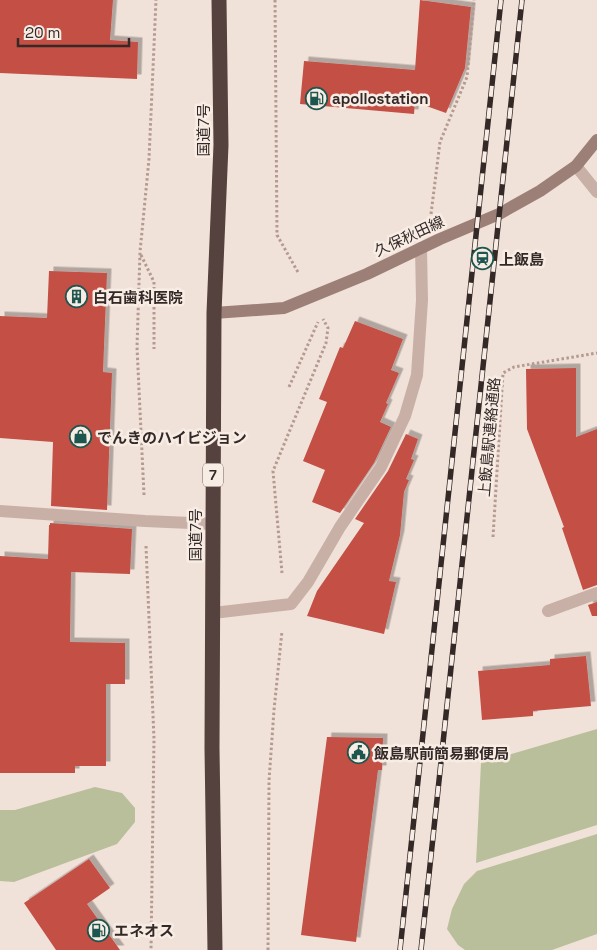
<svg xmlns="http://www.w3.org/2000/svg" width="597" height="950" viewBox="0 0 597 950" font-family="'Space Grotesk','Noto Sans JP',sans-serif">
	<defs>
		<filter id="shadow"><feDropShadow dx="4.5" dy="-4.5" stdDeviation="0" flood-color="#0004"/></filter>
	</defs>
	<rect width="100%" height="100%" fill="#f1e2d9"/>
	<path fill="#b9bf9a" d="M597,729V825L476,863L481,763Z
		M95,787L122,793L135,808V822L117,844L14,882L0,881V810H15Z
		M597,834V934L552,950H465L458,945L447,929L452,909L464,884L477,871Z"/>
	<path fill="#c34f45" filter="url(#shadow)" d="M0,0H113L110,40L138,42L137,79L0,73Z
		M420,0L471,7L465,68L446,113L415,102L414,114L300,104L304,61L415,70Z
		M49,271L107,273L103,372L112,373L107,510L51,506L53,442L0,438V316L47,318Z
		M355,321L403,339L391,370L399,373L386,403L388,404L380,422L391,427L374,463L340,513L312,502L325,470L303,461L327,402L319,399L340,347L343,348Z
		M576,368V437L597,429V585L583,590L562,528L564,527L527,429L526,369Z
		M406,434L418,439L411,459L414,460L406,479L409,480L404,492L400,535L389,581L396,582L384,634L307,616L317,591L364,523L355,519L388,471Z
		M50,523L132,529L130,574L71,572L70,642L125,643V684H106V766H75V773H0V556L48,559L49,525H50Z
		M597,602V616H592L588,605Z
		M586,656L591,706L533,711V716L482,720L478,671L550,665V659Z
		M327,737L383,738L382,770H378L356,942L301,935Z
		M89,859L110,888L87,904L120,950H56L24,903Z"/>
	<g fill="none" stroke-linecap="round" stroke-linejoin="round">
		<path stroke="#b49a90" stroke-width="3" stroke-dasharray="2.5 2.5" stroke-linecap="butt" d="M275,0L277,235L299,274
			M431,214L440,142L467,77L474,0
			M141,255L154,282V349
			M289,387L318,322
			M144,495L137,347L140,252L149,159L156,0
			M493,537L503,373L514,367L597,353
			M146,546L154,739L151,950
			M282,573L273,471L326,343L328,328L323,319
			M268,950L269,781L274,710L282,631"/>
		<path stroke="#c8b0a6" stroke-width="12" d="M576,166L597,192
			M0,511L145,521L213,524
			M548,611L597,593
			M213,613L291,604L308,582L340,527L381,467L405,416L417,375L422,300L421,248"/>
		<path stroke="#9c7f77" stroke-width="12" d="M214,313L284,308L367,274L440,239L499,214L540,191L576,166L597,140"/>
		<path stroke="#55413e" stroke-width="15" d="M215,950L212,748L214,313L221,145L219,0"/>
		<defs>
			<path id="rail" d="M400,950L501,0
				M421,950L522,0"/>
		</defs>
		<use href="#rail" stroke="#342927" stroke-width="5.5"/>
		<use href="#rail" stroke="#f8ede5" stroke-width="4" stroke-dasharray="11" stroke-linecap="butt"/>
	</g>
	<defs>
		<symbol id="fuel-ring" viewBox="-11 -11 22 22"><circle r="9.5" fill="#f8ede5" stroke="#1d554f" stroke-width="1.5"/><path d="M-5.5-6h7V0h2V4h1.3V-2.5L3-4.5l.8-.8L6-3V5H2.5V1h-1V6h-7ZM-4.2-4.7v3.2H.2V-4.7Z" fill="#1d554f"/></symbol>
		<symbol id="station-ring" viewBox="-11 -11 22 22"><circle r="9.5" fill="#f8ede5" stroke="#1d554f" stroke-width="1.5"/><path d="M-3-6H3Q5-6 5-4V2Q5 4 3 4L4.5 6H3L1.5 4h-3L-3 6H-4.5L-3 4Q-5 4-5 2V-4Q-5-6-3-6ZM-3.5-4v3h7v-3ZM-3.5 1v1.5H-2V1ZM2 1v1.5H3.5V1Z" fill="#1d554f"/></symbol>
		<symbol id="building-ring" viewBox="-11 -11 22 22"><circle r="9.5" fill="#f8ede5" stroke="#1d554f" stroke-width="1.5"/><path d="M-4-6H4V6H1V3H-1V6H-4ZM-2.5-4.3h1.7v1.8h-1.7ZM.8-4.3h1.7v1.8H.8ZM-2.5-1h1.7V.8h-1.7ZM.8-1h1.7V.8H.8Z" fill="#1d554f"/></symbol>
		<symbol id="shop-ring" viewBox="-11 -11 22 22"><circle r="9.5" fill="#f8ede5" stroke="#1d554f" stroke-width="1.5"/><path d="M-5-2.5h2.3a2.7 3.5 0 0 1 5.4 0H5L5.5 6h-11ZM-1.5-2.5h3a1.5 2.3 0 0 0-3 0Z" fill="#1d554f"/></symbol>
		<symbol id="civic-ring" viewBox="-11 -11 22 22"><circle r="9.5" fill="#f8ede5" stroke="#1d554f" stroke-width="1.5"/><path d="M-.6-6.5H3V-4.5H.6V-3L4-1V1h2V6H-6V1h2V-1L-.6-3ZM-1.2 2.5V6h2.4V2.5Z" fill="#1d554f"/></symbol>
	</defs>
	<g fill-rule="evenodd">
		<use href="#fuel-ring" x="304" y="86" width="25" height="25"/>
		<use href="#station-ring" x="470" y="246" width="25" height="25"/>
		<use href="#building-ring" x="64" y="284" width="25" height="25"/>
		<use href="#shop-ring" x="68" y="424" width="25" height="25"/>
		<use href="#civic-ring" x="346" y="740" width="25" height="25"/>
		<use href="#fuel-ring" x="86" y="918" width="25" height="25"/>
	</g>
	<g text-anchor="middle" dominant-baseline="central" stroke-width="5" stroke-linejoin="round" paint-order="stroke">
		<rect fill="#f8ede5" stroke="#6f6460" stroke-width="1" x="203" y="463.5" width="20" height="23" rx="4"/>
		<g font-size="14" font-weight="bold" fill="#342927">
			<text x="213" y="475">7</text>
		</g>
		<g font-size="15" font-weight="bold" fill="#342927" stroke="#f8ede5" text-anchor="start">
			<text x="332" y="98">apollostation</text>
			<text x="499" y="259">上飯島</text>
			<text x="93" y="297">白石歯科医院</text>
			<text x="97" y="437">でんきのハイビジョン</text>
			<text x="374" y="753">飯島駅前簡易郵便局</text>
			<text x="114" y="930">エネオス</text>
		</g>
		<g font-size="15" fill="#342927" stroke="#f8ede5">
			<text transform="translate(203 130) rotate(-90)">国道7号</text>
			<text transform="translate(409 236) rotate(-25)">久保秋田線</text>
			<text transform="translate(489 437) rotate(-85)">上飯島駅連絡通路</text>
			<text transform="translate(195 535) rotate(-90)">国道7号</text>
		</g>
	</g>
	<path d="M18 38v8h111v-8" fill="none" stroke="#342927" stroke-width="2.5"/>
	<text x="25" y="38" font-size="15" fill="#342927" stroke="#f8ede5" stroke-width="4" paint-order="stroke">20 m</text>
</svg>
